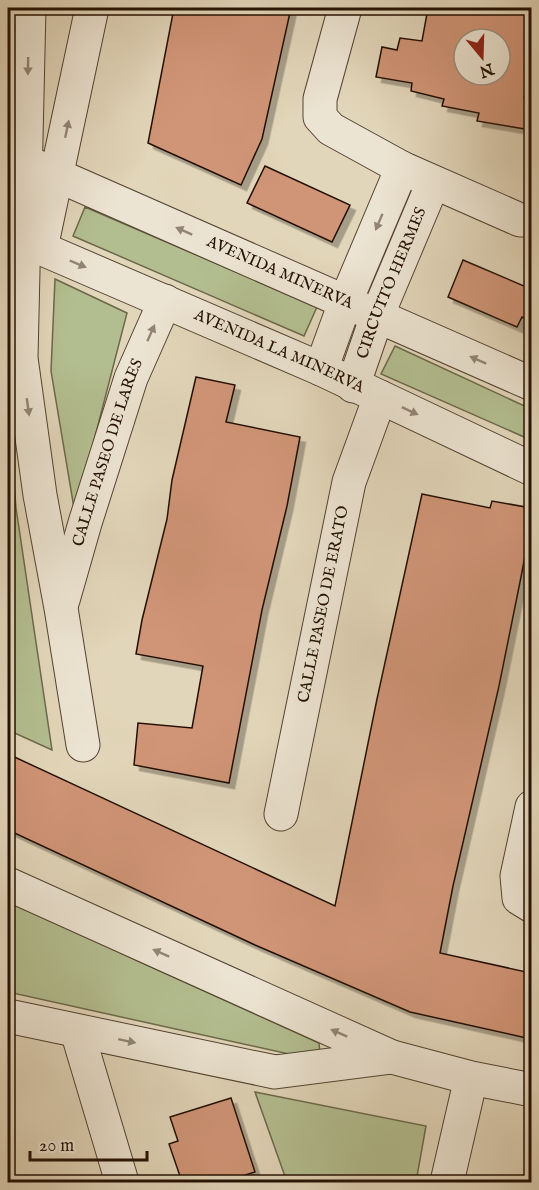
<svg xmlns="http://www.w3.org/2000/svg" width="539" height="1190" viewBox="0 0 539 1190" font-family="'IM FELL English',serif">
	<defs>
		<filter id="shadow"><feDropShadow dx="5.5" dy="5.5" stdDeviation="0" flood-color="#0004"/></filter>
	</defs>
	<rect width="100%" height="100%" fill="#e2d6ba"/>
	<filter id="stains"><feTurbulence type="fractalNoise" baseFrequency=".00333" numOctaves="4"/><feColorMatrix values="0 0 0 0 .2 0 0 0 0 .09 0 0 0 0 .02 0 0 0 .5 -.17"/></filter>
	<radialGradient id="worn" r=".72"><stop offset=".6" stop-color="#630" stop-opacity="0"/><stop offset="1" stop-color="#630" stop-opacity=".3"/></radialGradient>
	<path fill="#b3be90" stroke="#6c684a" stroke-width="1.5" d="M85,207L317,307L304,336L73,236Z
		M55,279L127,313L75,514L51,371Z
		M395,346L531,409V440L381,374Z
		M8,410L16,508L52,750L8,730Z
		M8,901L21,904L138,961L319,1043L320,1054L307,1058L8,992Z
		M255,1092L426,1126L416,1182H287Z"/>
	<path fill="#d09577" stroke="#241103" stroke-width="1.5" fill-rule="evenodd" filter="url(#shadow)" d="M174,8H291L262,139L241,185L148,143Z
		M428,8H531V61L524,98L531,100V130L477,121L479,113L442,106L444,99L411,91L412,83L376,77L382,47L397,50L400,38L422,41ZM464,39H500V75H464Z
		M265,166L350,205L332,242L247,203Z
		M463,260L531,289V321L522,317L517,327L448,297Z
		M196,377L235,385L226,422L300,437L287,506L262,610L229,783L134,765L138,723L192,728L203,666L136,654L142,620L167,519L172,480Z
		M422,494L490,508L492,501L531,508V524L521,577L499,686L453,886L440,953L531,973V1039L410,1012L255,945L8,830V754L335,906L377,699Z
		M231,1098L255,1172L223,1182H182L169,1144L178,1141L170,1117Z"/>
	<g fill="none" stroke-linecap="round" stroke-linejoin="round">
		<defs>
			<g id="street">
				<path d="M29,8L21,358L40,495L61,608L83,745"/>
				<path d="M345,8L320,99V117L331,129L402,168L520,220H532"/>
				<path id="s1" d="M27,162L532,384"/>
				<path id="s2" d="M24,241L321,369L532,469"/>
				<path d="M41,248L92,8"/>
				<path d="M321,369L345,303L402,168"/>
				<path id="s3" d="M353,386L377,316L433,183"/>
				<path id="s4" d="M63,600L85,523L131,378L165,301"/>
				<path d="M532,807L517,876L519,898L532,906"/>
				<path id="s5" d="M281,814L349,482L380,397"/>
				<path d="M8,884L392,1057L471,1078L532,1090"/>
				<path d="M8,1016L275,1072L392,1057"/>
				<path d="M77,1031L122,1182"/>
				<path d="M447,1182L471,1078"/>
			</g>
		</defs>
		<use href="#street" stroke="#544231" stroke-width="35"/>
		<use href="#street" stroke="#ece4d2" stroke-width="33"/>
	</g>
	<defs><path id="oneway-solid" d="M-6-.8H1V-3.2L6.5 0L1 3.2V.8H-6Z" transform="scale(1.5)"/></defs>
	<g fill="#928575">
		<use href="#oneway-solid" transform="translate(28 66) rotate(91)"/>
		<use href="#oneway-solid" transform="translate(67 129) rotate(-78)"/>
		<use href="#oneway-solid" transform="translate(379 222) rotate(113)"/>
		<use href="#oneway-solid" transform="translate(184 231) rotate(-156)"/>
		<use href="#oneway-solid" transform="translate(78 264) rotate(23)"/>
		<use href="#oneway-solid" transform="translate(151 333) rotate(-66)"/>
		<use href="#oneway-solid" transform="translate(478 360) rotate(-156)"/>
		<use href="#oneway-solid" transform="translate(28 407) rotate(82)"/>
		<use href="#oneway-solid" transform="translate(410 411) rotate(25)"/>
		<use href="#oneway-solid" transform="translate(161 953) rotate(-156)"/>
		<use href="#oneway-solid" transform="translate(339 1033) rotate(-156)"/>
		<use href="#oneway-solid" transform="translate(127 1041) rotate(12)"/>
	</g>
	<g text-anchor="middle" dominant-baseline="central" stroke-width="6" stroke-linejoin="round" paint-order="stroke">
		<g font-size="16" fill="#241103" stroke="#ece4d2">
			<text stroke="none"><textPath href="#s1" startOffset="276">AVENIDA MINERVA</textPath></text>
			<text stroke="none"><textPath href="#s3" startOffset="110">CIRCUITO HERMES</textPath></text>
			<text stroke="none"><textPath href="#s2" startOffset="278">AVENIDA LA MINERVA</textPath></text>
			<text stroke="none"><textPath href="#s4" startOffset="154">CALLE PASEO DE LARES</textPath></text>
			<text stroke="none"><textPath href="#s5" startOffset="214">CALLE PASEO DE ERATO</textPath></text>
		</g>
	</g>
	<rect width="539" height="1190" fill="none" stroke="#e2d6ba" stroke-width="30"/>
	<rect x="9" y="9" width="521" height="1172" fill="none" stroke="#241103" stroke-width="3"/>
	<rect x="15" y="15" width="509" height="1160" fill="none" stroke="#241103" stroke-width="1.5"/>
	<g transform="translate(482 57) rotate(161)"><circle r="28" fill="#ece4d2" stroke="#9c907f" stroke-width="1.5"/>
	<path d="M0-4.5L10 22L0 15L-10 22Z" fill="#8f2418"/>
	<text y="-9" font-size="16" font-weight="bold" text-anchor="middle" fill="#241103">N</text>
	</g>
	<path d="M30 1151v9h117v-9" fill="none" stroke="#241103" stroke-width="3"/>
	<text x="39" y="1151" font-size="18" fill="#241103" stroke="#ece4d2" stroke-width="4.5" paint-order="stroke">20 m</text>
	<rect width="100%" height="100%" filter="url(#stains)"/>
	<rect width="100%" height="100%" fill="url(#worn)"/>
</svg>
